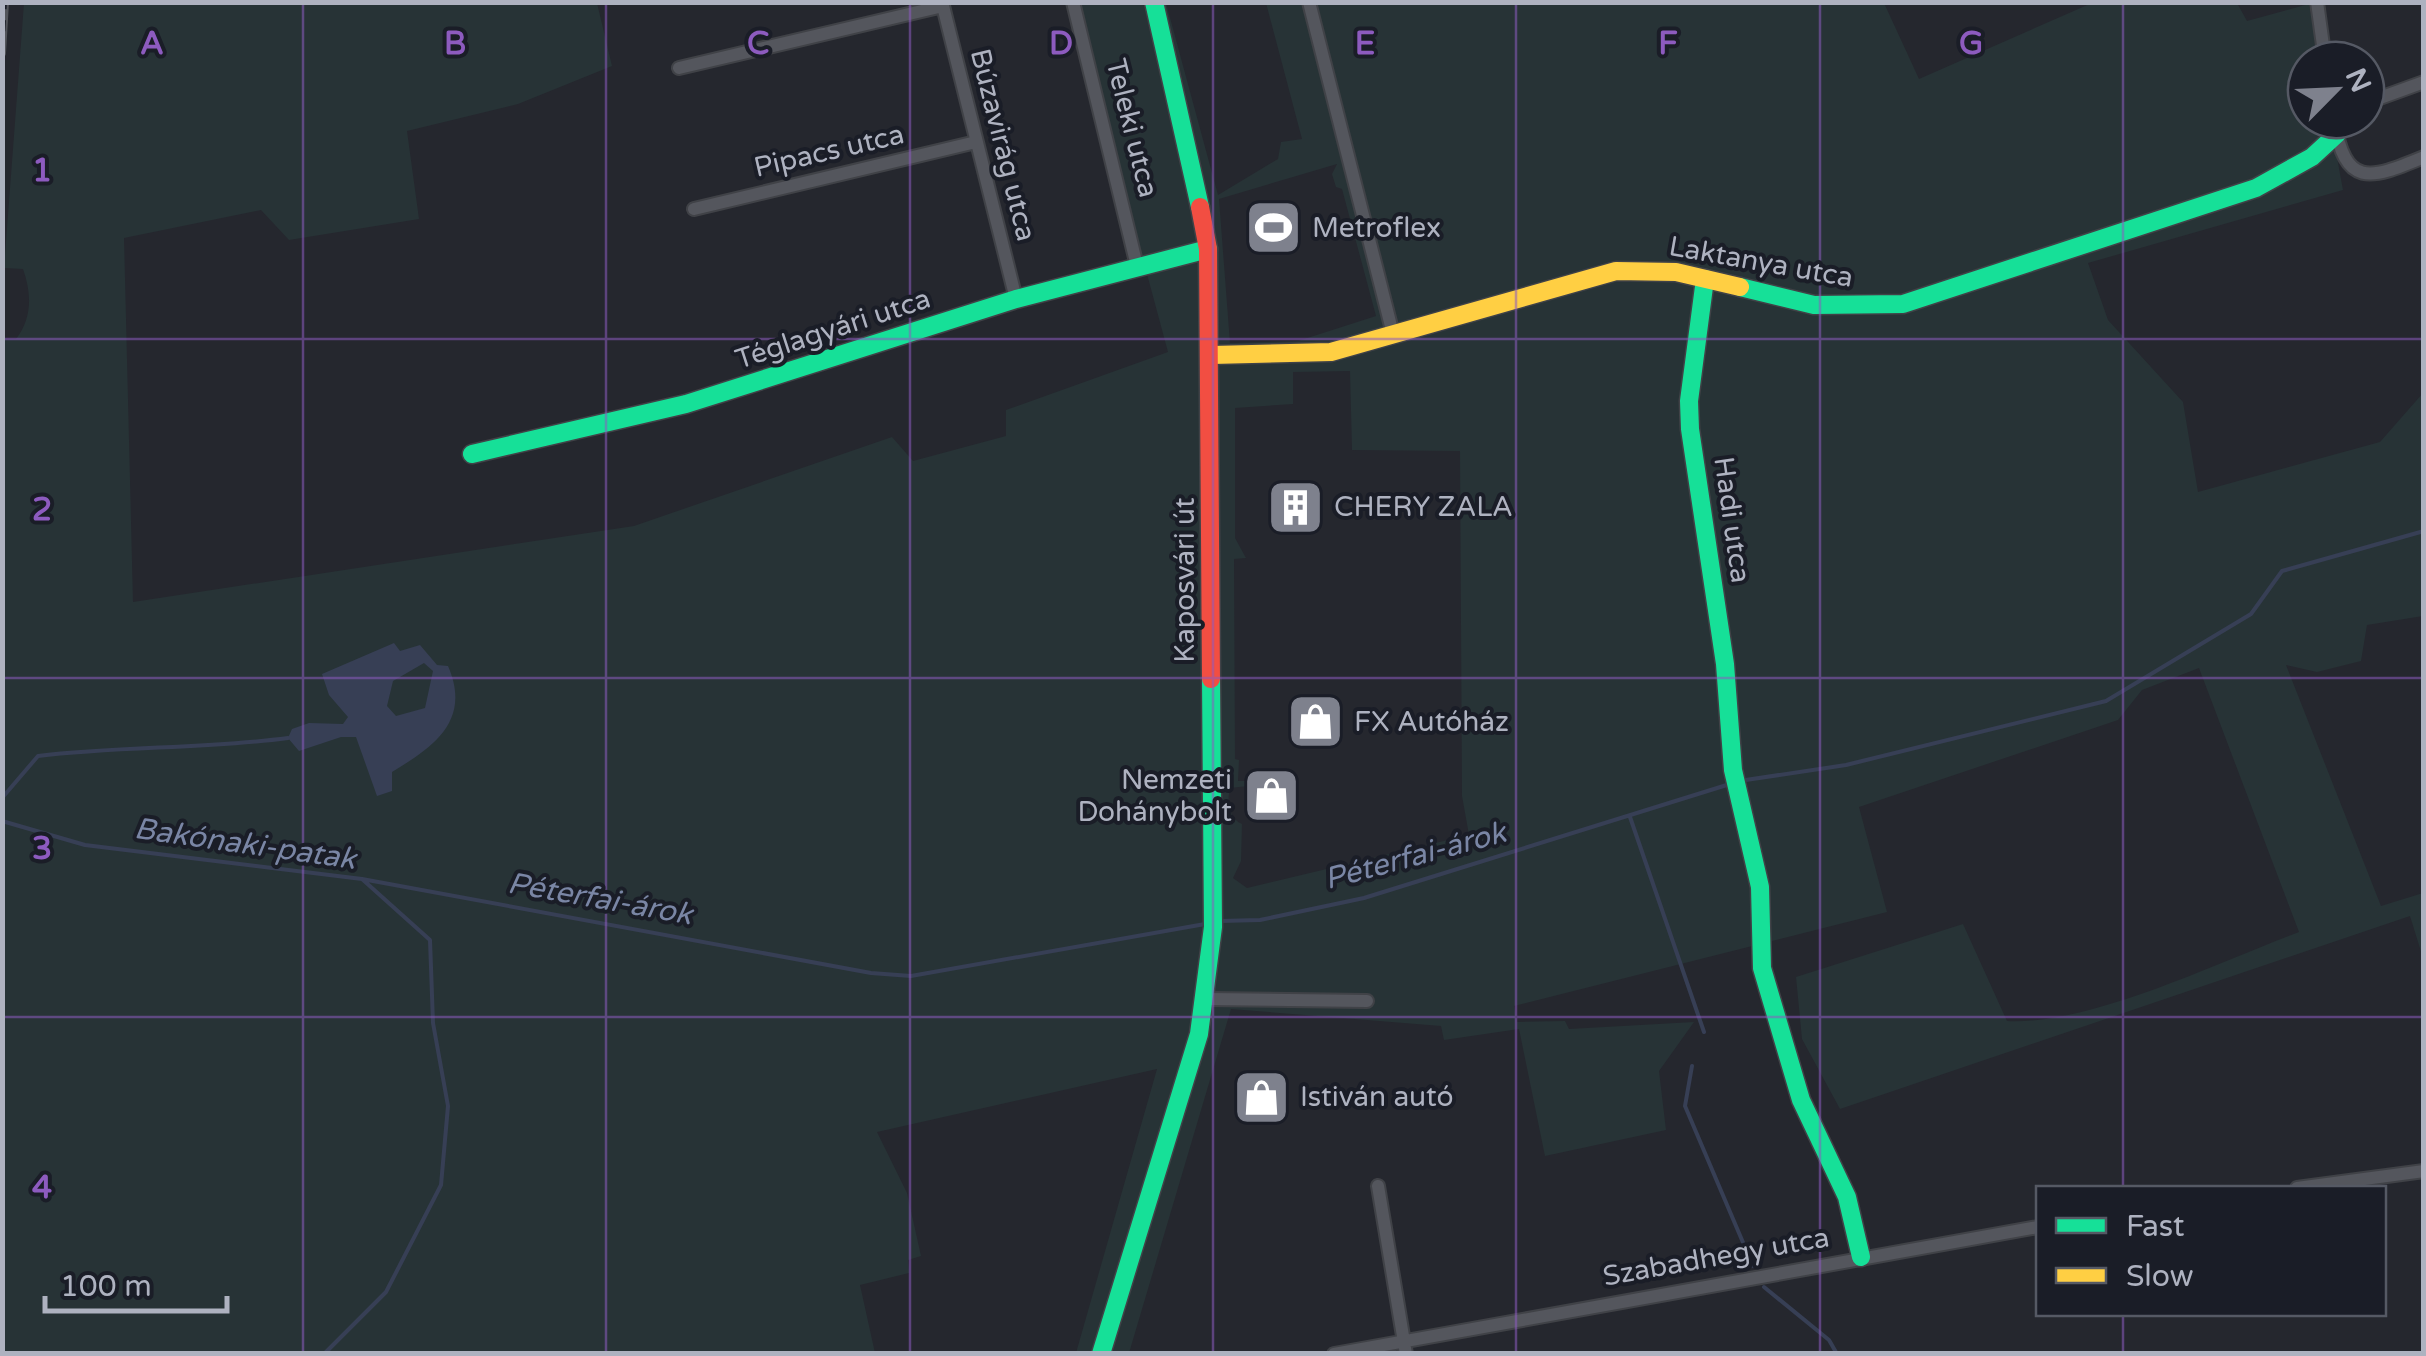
<svg xmlns="http://www.w3.org/2000/svg" width="2426" height="1356" viewBox="0 0 2426 1356" font-family="'Varela Round',sans-serif">
	<rect width="100%" height="100%" fill="#25272e"/>
	<path fill="#273336" fill-rule="evenodd" d="M24,3H597L612,66L518,104L407,131L419,219L289,240L261,210L124,238L133,602L634,526L892,437L913,461L1006,436V410L1168,352L1074,3H1166L1218,195L1278,159L1281,142L1302,139L1266,3H1884L1919,79L2092,3H2237L2247,21L2309,4L2319,60H2306V120H2330L2343,190L2088,263L2108,320L2183,402L2198,492L2380,442L2423,393V616L2367,625L2361,661L2317,672L2286,665L2381,906L2423,893V958L2410,916L1840,1109L1802,1039L1796,977L1963,924L2007,1021C2091,1025 2218,962 2299,932L2199,668L2142,690L2118,720L1859,807L1887,912L1514,1006L1517,1022L1565,1021L1569,1029L1694,1022L1659,1071L1666,1130L1545,1156L1519,1029L1444,1040L1441,1026L1231,1009L1129,1353H1076L1157,1069L877,1132L907,1193L921,1256L908,1260L909,1273L860,1285L875,1353L3,1354L2,339H16C32,318 32,294 23,269L4,268ZM1337,164L1332,174L1336,187L1342,189L1376,316L1298,341L1230,343L1219,199ZM1350,371L1352,450L1460,451L1462,796L1469,835L1247,888L1233,878L1241,861L1242,824C1228,818 1227,801 1230,788L1248,786V781H1238L1239,760L1235,759L1234,559L1246,558L1235,538V408L1293,404V372Z"/>
	<path fill="#373f55" fill-rule="evenodd" d="M394,643L400,651L420,645L437,665L448,666C472,721 433,747 392,772V791L377,796L356,737H341L299,751L288,738L292,729L309,723L343,724L348,717L329,695L322,674ZM424,663L433,671L425,708L396,716L387,706L393,681Z"/>
	<g fill="none" stroke-linecap="round" stroke-linejoin="round">
		<path stroke="#373f55" stroke-width="4" d="M1739,781L1846,765L2106,701L2251,614L2282,571L2424,531
			M2,798L38,756C121,746 205,749 288,738
			M1630,817L1704,1032
			M2,821L85,845L362,879L430,940L433,1023L448,1106L441,1185L386,1292L324,1354
			M362,879L871,973L911,976L1205,924
			M1220,921L1260,920L1364,898L1730,784
			M1692,1066L1685,1106L1753,1266
			M1764,1287L1829,1340L1837,1354"/>
		<defs>
			<path id="street" d="M942,2L1016,299
				M1073,2L1137,266
				M1309,2L1393,334
				M2317,2L2325,60
				M679,68L943,6
				M2366,103L2424,82
				M2334,120C2345,188 2369,180 2424,157
				M694,209L976,142
				M1206,999L1367,1001
				M1378,1186L1406,1354
				M2297,1188L2424,1171
				M1334,1354L2038,1227"/>
			<path id="fast" d="M1154,2L1200,207
				M1705,279L1689,401L1690,429L1725,664L1733,770L1760,887L1762,968L1801,1100L1847,1197L1861,1257
				M1740,287L1814,305L1903,304L2256,188L2312,157L2337,134
				M472,454L686,404L1016,299L1208,249
				M1101,1354L1199,1034L1213,927L1211,679"/>
			<path id="slow" d="M1212,355L1331,352L1616,271L1676,272L1740,287"/>
			<path id="jam" d="M1200,207L1208,249L1211,679"/>
		</defs>
		<use href="#street" stroke="#404247" stroke-width="16"/>
		<use href="#fast" stroke="#404247" stroke-width="21"/>
		<use href="#slow" stroke="#404247" stroke-width="21"/>
		<use href="#jam" stroke="#404247" stroke-width="21"/>
		<use href="#street" stroke="#54565d" stroke-width="12"/>
		<use href="#fast" stroke="#16e098" stroke-width="18"/>
		<use href="#slow" stroke="#ffcf43" stroke-width="18"/>
		<use href="#jam" stroke="#f24e42" stroke-width="18"/>
		<defs>
			<path id="rail" d="M2,53L5,2"/>
		</defs>
		<use href="#rail" stroke="#53555b" stroke-width="8"/>
		<use href="#rail" stroke="#1a1d27" stroke-width="4" stroke-dasharray="11" stroke-linecap="butt"/>
	</g>
	<path fill="none" stroke="#8d5bbf" stroke-width="2.5" stroke-opacity="0.55" d="M303,2V1354M606,2V1354M910,2V1354M1213,2V1354M1516,2V1354M1820,2V1354M2123,2V1188M2,339H2424M2,678H2424M2,1017H2424M2123,1314V1354"/>
	<defs>
		<symbol id="stadium-square" viewBox="-11 -11 22 22"><rect x="-9" y="-9" width="18" height="18" rx="4" fill="#7e818d" stroke="#1a1d27"/><path d="M0-5a6.5 5 0 1 0 0 10a6.5 5 0 1 0 0-10ZM-3.5-1.8h7v3.6h-7Z" fill="#fff"/></symbol>
		<symbol id="building-square" viewBox="-11 -11 22 22"><rect x="-9" y="-9" width="18" height="18" rx="4" fill="#7e818d" stroke="#1a1d27"/><path d="M-4-6H4V6H1V3H-1V6H-4ZM-2.5-4.3h1.7v1.8h-1.7ZM.8-4.3h1.7v1.8H.8ZM-2.5-1h1.7V.8h-1.7ZM.8-1h1.7V.8H.8Z" fill="#fff"/></symbol>
		<symbol id="shop-square" viewBox="-11 -11 22 22"><rect x="-9" y="-9" width="18" height="18" rx="4" fill="#7e818d" stroke="#1a1d27"/><path d="M-5-2.5h2.3a2.7 3.5 0 0 1 5.4 0H5L5.5 6h-11ZM-1.5-2.5h3a1.5 2.3 0 0 0-3 0Z" fill="#fff"/></symbol>
	</defs>
	<g fill-rule="evenodd">
		<use href="#stadium-square" x="1242" y="196" width="63" height="63"/>
		<use href="#building-square" x="1264" y="476" width="63" height="63"/>
		<use href="#shop-square" x="1284" y="690" width="63" height="63"/>
		<use href="#shop-square" x="1240" y="764" width="63" height="63"/>
		<use href="#shop-square" x="1230" y="1066" width="63" height="63"/>
	</g>
	<g text-anchor="middle" dominant-baseline="central" stroke-width="8" stroke-linejoin="round" paint-order="stroke">
		<g font-size="28" fill="#aeb2c0" stroke="#1a1d27">
			<text transform="translate(1132 128) rotate(76)">Teleki utca</text>
			<text transform="translate(1003 145) rotate(76)">Búzavirág utca</text>
			<text transform="translate(829 151) rotate(-13)">Pipacs utca</text>
			<text transform="translate(1761 262) rotate(10)">Laktanya utca</text>
			<text transform="translate(833 329) rotate(-18)">Téglagyári utca</text>
			<text transform="translate(1732 520) rotate(82)">Hadi utca</text>
			<text transform="translate(1185 580) rotate(-90)">Kaposvári út</text>
			<text transform="translate(1716 1257) rotate(-10)">Szabadhegy utca</text>
		</g>
		<g font-size="28" fill="#aeb2c0" stroke="#1a1d27" text-anchor="start">
			<text x="1312" y="228">Metroflex</text>
			<text x="1334" y="507">CHERY ZALA</text>
			<text x="1354" y="722">FX Autóház</text>
			<text x="1232" y="780" text-anchor="end">Nemzeti<tspan x="1232" dy="32">Dohánybolt</tspan></text>
			<text x="1300" y="1097">Istiván autó</text>
		</g>
		<g font-size="30" font-style="italic" fill="#7a86a5" stroke="#1a1d27">
			<text transform="translate(245 844) rotate(8)">Bakónaki-patak</text>
			<text transform="translate(1415 856) rotate(-15)">Péterfai-árok</text>
			<text transform="translate(600 899) rotate(10)">Péterfai-árok</text>
		</g>
	</g>
	<g font-size="32" text-anchor="middle" font-weight="bold" fill="#8d5bbf" stroke="#1a1d27" stroke-width="8" stroke-linejoin="round" paint-order="stroke">
		<text x="152" y="54">A</text>
		<text x="455" y="54">B</text>
		<text x="758" y="54">C</text>
		<text x="1061" y="54">D</text>
		<text x="1365" y="54">E</text>
		<text x="1668" y="54">F</text>
		<text x="1971" y="54">G</text>
		<text x="42" y="181">1</text>
		<text x="42" y="520">2</text>
		<text x="42" y="859">3</text>
		<text x="42" y="1198">4</text>
	</g>
	<rect width="2426" height="1356" fill="none" stroke="#aeb2c0" stroke-width="10"/>
	<rect x="2036" y="1186" width="350" height="130" fill="#1a1d27" stroke="#555964" stroke-width="2.5"/>
	<rect x="2056" y="1218" width="50" height="15" fill="#16e098" stroke="#555964" stroke-width="2.5"/>
	<text x="2126" y="1236" font-size="30" fill="#aeb2c0">Fast</text>
	<rect x="2056" y="1268" width="50" height="15" fill="#ffcf43" stroke="#555964" stroke-width="2.5"/>
	<text x="2126" y="1286" font-size="30" fill="#aeb2c0">Slow</text>
	<g transform="translate(2336 90) rotate(66)"><circle r="48" fill="#1a1d27" stroke="#555964" stroke-width="2.5"/>
	<path d="M0-8L18 38L0 25L-18 38Z" fill="#7e818d"/>
	<text y="-15" font-size="28" font-weight="bold" text-anchor="middle" fill="#aeb2c0">N</text>
	</g>
	<path d="M45 1296v15h182v-15" fill="none" stroke="#aeb2c0" stroke-width="5"/>
	<text x="60" y="1296" font-size="30" fill="#aeb2c0" stroke="#1a1d27" stroke-width="8" paint-order="stroke">100 m</text>
</svg>
